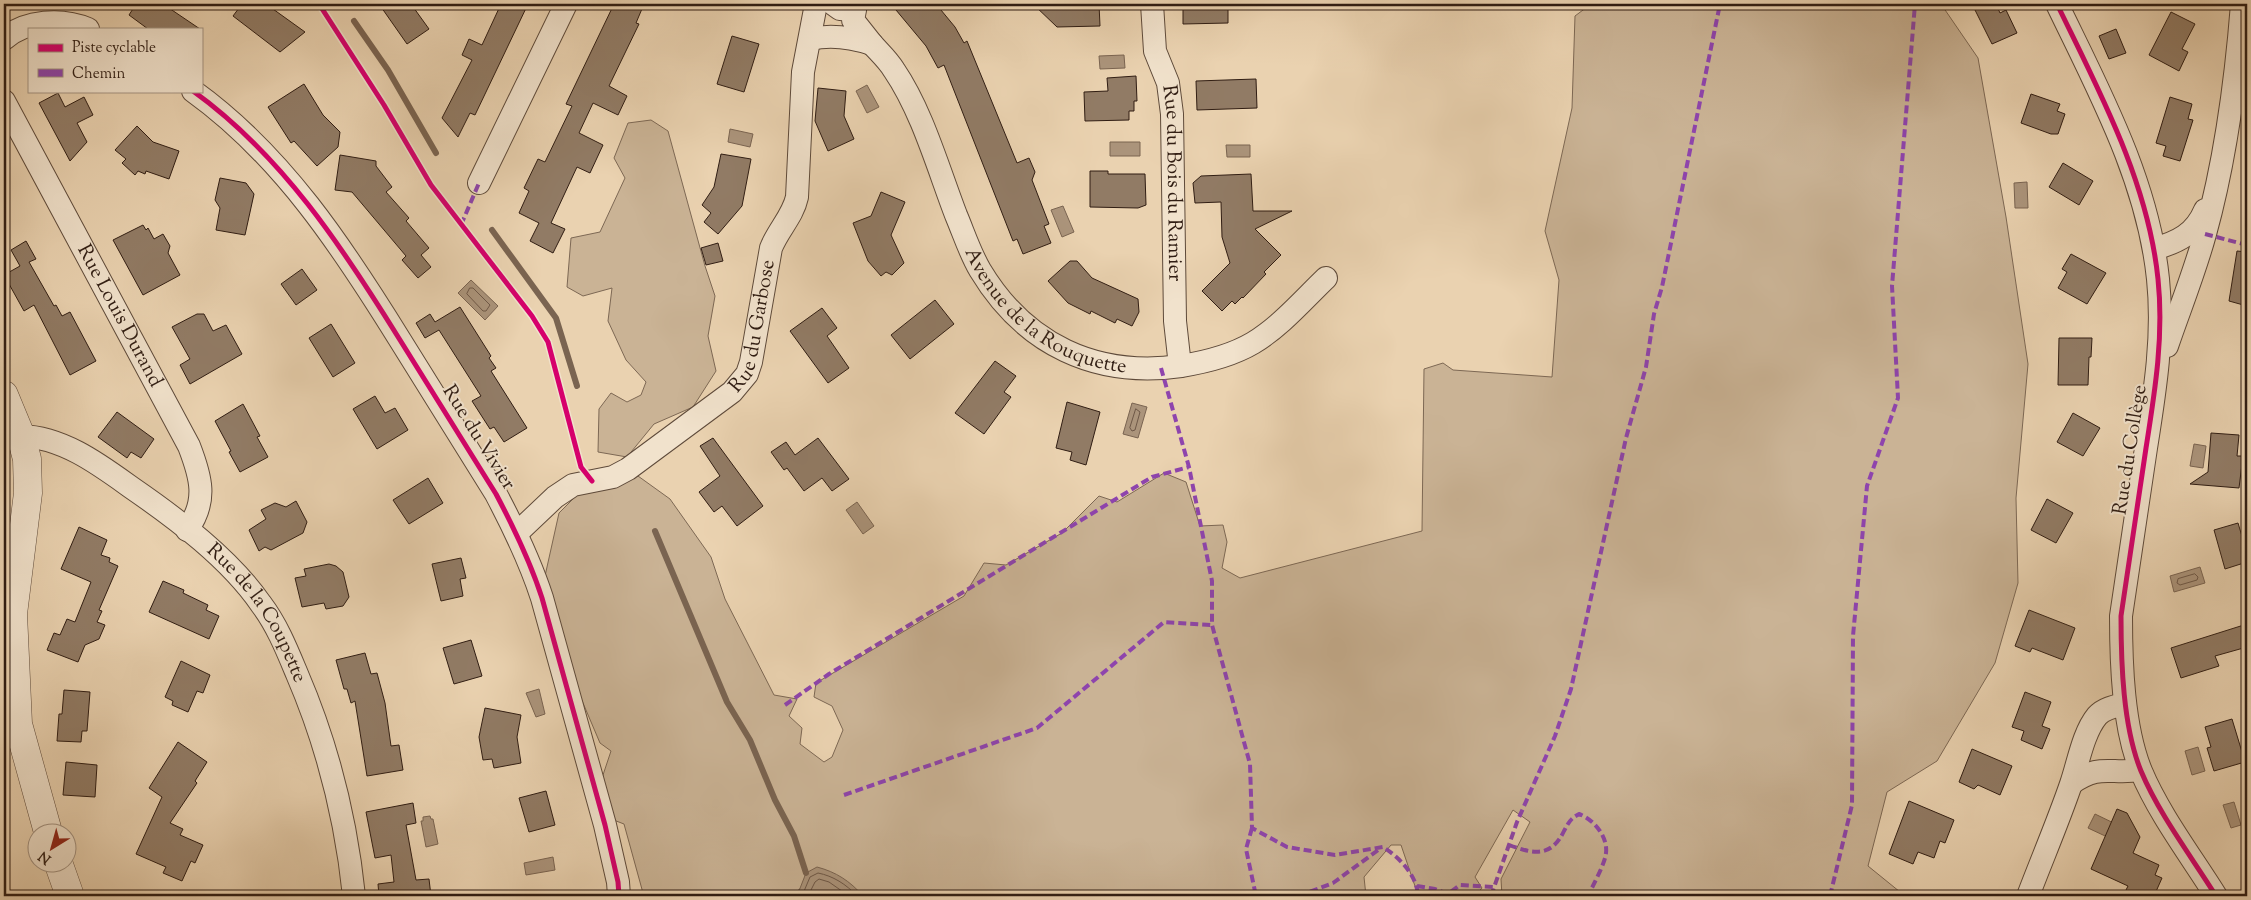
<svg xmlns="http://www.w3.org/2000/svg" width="2251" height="900" viewBox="0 0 2251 900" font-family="'Sorts Mill Goudy',serif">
	<rect width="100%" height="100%" fill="#ead2b0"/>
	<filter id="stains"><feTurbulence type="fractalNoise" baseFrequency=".004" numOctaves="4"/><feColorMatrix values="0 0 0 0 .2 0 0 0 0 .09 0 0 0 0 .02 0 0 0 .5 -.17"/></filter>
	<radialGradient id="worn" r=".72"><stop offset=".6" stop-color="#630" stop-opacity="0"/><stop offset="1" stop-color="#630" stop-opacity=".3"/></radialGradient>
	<path fill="#cab395" stroke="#7d6854" d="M1591,4H1941L1978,58L2006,217L2028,364L2016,498L2018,583L1995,663L1937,761L1887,792L1868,866L1905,896H1502L1501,879L1530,822L1513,810L1475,877L1482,888L1475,896L1418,895L1401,845H1391L1364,877L1366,896H852L799,889L797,896H641L643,893L624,824L611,819L603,775L611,751L600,743L580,696L545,576L559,513L578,494L614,486L638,476L670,499L711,557L725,599L774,695L797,699L789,716L802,728L800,744L824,762L832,757L843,730L832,706L814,697L816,683L964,596L984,563L1006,565L1062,533L1099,496L1117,502L1164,473L1186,482L1200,526L1223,525L1227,542L1222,568L1240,578L1422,531L1424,369L1443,363L1453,370L1552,377L1559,280L1545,231L1572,108L1575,16Z
		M651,120L668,131L705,266L715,296L708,336L716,371L693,407L654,424L627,457L598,452L599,409L611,393L627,402L641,395L646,382L626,360L608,321L612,288L583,296L567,287L571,238L600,232L625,178L614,158L628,123Z"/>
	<path fill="#ab947b" stroke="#7a6451" d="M1124,55L1125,68L1100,69L1099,56Z
		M867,85L879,107L867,113L856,91Z
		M730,129L753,134L750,147L728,142Z
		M1110,142H1140V156H1110Z
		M1226,145H1250V157H1227Z
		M2027,182L2028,208H2015L2014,183Z
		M1063,206L1074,232L1062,237L1051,210Z
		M471,280L498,306L485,320L458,293Z
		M1132,403L1147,407L1138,438L1123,434Z
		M2194,444L2206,446L2203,468L2190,466Z
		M857,502L874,526L863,534L846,510Z
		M2200,567L2205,583L2174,592L2170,576Z
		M539,689L545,714L536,717L526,693Z
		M2198,747L2205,771L2192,775L2185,751Z
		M2234,802L2241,825L2231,828L2223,805Z
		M2095,814L2124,828L2118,842L2088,828Z
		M430,816L431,819H433L438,844L426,847L421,821H423V817Z
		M553,857L555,870L526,875L524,863Z
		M817,867C836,872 850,881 863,896H797L806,873Z"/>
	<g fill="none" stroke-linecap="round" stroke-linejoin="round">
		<path stroke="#6e5847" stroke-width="1" d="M470,288H473L490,305L486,311H483L467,294Z
			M1136,409L1140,412L1135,430L1132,431L1130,428Z
			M2195,574L2198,577L2197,580L2180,585L2177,583L2178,579Z
			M802,896L810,877L818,873C833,876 846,884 857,896
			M808,896L815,882L819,879L829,882L849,896"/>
		<path stroke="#7a6451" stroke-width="6" d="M354,21L388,70L436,153
			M492,230L556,318L577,386
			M655,531L727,702L750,740L775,800L794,836L806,873"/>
	</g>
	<path fill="#917b65" stroke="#301d13" d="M136,4H163L200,29H148L129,15Z
		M242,4H266L305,32L280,52L233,16Z
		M379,4H411L429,29L407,44Z
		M501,4H528L475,115L470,113L458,137L442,118L472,60L462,55L469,39L482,45Z
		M614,4H644L636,23L639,24L609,86L627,96L618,115L593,103L579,133L603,145L590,173L577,167L551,223L565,229L553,253L530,241L539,223L519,213L529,191L524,188L538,159L545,162L572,106L566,104Z
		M891,4H936L955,27L964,43L967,41L1017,163L1029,158L1035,172L1032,180L1049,224L1044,226L1051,243L1023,254L1017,239L1013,241L944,65L938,68L926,46Z
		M1033,4H1099L1100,26L1057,27Z
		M1183,4H1228V23L1183,24Z
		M1972,4H1996L2000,13L2006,10L2017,33L1992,44Z
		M2171,12L2195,24L2182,49L2188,52L2179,71L2149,55Z
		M2116,29L2126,53L2109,59L2099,36Z
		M732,36L759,44L744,92L717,84Z
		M1136,76L1137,101H1134V111H1129V120L1085,121L1084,92L1108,91L1107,78Z
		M1256,79L1257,108L1197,110L1196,81Z
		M304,84L323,115L340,132L338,147L317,166L294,141L291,143L268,107Z
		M818,88L846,91L844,116L854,139L828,151L815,121Z
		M58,93L65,107L84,97L93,115L77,123L87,142L70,161L39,103Z
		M2031,94L2060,104L2057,111L2065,114L2058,134H2051L2021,123Z
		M2170,97L2192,104L2188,119L2193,120L2180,161L2163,156L2166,146L2156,143Z
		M137,126L153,142L179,151L169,179L146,171L145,174L138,171L135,175L122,163L126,159L115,150Z
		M721,154L751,159L742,206L718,234L704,222L711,213L702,205L714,187Z
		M340,155L376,161V166L392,187L386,192L409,218L406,221L429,248L421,255L431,267L418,278L402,260L406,256L352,192L335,190Z
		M2063,163L2093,181L2079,205L2049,187Z
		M1090,171H1108V174H1145L1146,205L1138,208L1090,207Z
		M1251,174L1253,211H1292L1255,229L1281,255L1264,272L1266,274L1243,298L1242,297L1235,304L1232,301L1222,311L1202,291L1230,263L1222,237L1221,202L1195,203L1193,183L1201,176Z
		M220,178L246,183L254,194L245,235L216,230L220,208L215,200Z
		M881,192L905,202L891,235L904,263L892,275L886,272L881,276L868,261L853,223L871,216Z
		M143,225L146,230L148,228L154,239L163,234L170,246L168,253L180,275L143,295L113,240Z
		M26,241L36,259L29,262L54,306L56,305L62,316L70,312L96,361L70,375L34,305L24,311L4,275L20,266L11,250Z
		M718,243L723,261L706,265L701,248Z
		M2237,251L2247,252V306L2229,301Z
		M2071,254L2106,273L2087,304L2058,288L2067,272L2062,269Z
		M1070,261H1077L1092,278L1138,299L1139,312L1132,326L1117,319L1115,323L1091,311L1090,314L1068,303L1048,281Z
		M302,269L317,290L296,305L281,284Z
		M935,300L954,324L910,359L891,335Z
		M460,307L491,356L489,358L496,368L491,371L527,428L504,442L494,427L490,429L472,401L481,396L439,330L425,338L416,323L430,314L435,322Z
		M822,308L837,328L827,336L849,368L828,383L790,331Z
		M197,314H204L213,331L226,325L242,354L190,384L180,365L190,359L172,327Z
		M331,324L355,363L333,377L309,338Z
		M2059,338H2092L2091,357H2089L2088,385H2058Z
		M995,361L1016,376L1004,392L1011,397L984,434L955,413Z
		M375,396L385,413L395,408L408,430L377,449L353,409Z
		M1067,402L1100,412L1086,465L1070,460L1072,452L1056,448Z
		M243,404L260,436L257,437L268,457L240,472L229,452L231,451L215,421Z
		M117,412L154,439L141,458L131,452L127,458L98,437Z
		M2073,413L2100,428L2083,456L2057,442Z
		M2211,433L2239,435L2237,456H2243L2239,488L2190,484L2208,472Z
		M713,438L763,506L737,526L722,506L714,512L699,492L720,476L700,446Z
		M818,438L849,479L832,491L822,478L804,491L787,468L784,470L771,452L786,442L795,455Z
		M428,478L443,503L409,524L393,500Z
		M2047,499L2073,513L2056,543L2031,530Z
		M296,501L307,522L303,533L271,550L265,547L259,551L249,530L266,519L261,510L275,503L286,507Z
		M2238,523L2244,543L2247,542V562L2225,569L2214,530Z
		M79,527L107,540L101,555L110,558L109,562L118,566L99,610L102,611L97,622L105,625L99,639L85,645L78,662L47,650L54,633L60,635L67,619L75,622L91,582L61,569Z
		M461,558L466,578L460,579L463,596L441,601L432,564Z
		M329,564L336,566L343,572L349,597L343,606L326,609L324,603L302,607L295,578L306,576L304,569Z
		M163,581L184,590L183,593L208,605L206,610L219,616L209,639L149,612Z
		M2029,610L2075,628L2063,660L2032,648L2030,652L2015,646Z
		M2247,624V647L2215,656L2219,666L2181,678L2171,648Z
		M471,640L482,676L454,684L443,648Z
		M365,653L371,674L377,673L385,703L391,746L399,745L403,770L367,776L355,701L351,703L347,689H344L336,660Z
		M181,661L210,675L203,693L197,691L188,712L172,705L173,701L165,697Z
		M64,690L90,692L87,731H82L81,742L57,741L59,714H62Z
		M2025,692L2051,702L2042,726L2050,729L2042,749L2021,740L2024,731L2012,727Z
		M485,708L521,715L517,737L521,763L494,768L492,759L483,760L479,737Z
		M2232,719L2245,762L2214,771L2207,748L2211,747L2205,727Z
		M178,742L207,762L195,781L197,783L170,823L183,829L180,835L203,845L195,863L191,861L182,881L163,873L166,867L136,854L162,797L149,788Z
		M1972,749L2012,766L2000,795L1978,785L1974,789L1959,782Z
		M66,762L97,765L95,797L63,795Z
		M546,791L555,825L529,832L519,798Z
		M1909,801L1954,820L1945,843L1940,841L1934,858L1918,852L1913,864L1889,854Z
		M413,803L416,823L406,825L416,880L429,879L431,896H379L378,884L394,882L391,855L375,858L366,812Z
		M2117,809L2127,813L2140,837L2133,853L2159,865L2155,875L2162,878L2154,896H2123L2128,886L2091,869Z"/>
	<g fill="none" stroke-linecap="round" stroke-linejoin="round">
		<defs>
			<g id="minor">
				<path id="s1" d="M1152,4L1155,51L1168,83L1172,114L1175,321L1180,366"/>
				<path d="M2057,4C2099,91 2148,181 2158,279C2164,336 2155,391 2146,448C2138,504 2129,560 2121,616C2121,663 2123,727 2141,771C2159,814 2191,856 2216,896"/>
				<path d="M4,39C25,20 62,18 88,29"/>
				<path d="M810,39C831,34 851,37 872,44L853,20L855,10L840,9L833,4"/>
				<path id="s2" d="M872,44C879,52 888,60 894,70C922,111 938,168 956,215C964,234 970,253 980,270C1025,345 1096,378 1181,366C1206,362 1231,356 1253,343C1281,326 1303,300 1326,278"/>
				<path d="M193,91C282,155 343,248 400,340C432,391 464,442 496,494C514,528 530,561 542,598L605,825L618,882L619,896"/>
				<path id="s3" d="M4,101L189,446C201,477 208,501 187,530"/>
				<path d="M479,183L566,4"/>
				<path d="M2154,249C2178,242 2195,234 2205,210"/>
				<path d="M2167,346C2180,308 2195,271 2205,234C2226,158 2236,81 2242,4"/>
				<path id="s4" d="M21,436C63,437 100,465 132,488C177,519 230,559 261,604C277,625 287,650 297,674C328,746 346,818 354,896"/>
				<path id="s5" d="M517,533L555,497L573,485L613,477L628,469L732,392L747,374L751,362L771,248C778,230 793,216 797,197L803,72L816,4"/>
				<path d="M2072,783C2100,763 2111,775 2140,770"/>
				<path d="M2028,896C2042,859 2058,822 2071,784C2078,764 2083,733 2097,716C2104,708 2116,706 2125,704"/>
			</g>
			<path id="tertiary" d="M4,395L21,436L27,459L28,493L13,614L18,724L48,832
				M58,862L70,896"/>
		</defs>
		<use href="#minor" stroke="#5e4a3a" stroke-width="24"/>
		<use href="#tertiary" stroke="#5e4a3a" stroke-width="29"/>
		<use href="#minor" stroke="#f1e2cc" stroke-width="22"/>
		<use href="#tertiary" stroke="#f1e2cc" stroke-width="28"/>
		<path stroke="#8e44ad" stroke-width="4" stroke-dasharray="8 4" stroke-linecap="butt" d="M461,225L479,183
			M2205,234L2247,245
			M1161,368L1189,467L1212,581V625L1250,764L1252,828L1287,847L1335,855L1383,847C1399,857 1417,875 1418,896
			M785,705L829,674L1152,477L1189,467
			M844,795L1037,728L1164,622L1212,625
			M1252,828L1246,849L1256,896
			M1509,845C1533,854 1551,858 1564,831C1569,822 1570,819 1579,814C1593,819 1608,836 1606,853C1605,864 1593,885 1588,896
			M1417,886L1435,889L1448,894L1460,885L1494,887
			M1299,896L1333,883L1381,848
			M1491,896L1517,822L1555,736L1571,689L1626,438L1646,367L1654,314L1662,287L1720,4
			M1830,896L1852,805L1853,636L1867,486L1898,398L1892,286L1915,4"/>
		<defs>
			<path id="cycleway" d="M319,4L384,105L431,185L532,316L548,342L581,467L592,481
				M2057,4C2099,91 2148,181 2158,279C2164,336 2155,391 2146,448C2138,504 2129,560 2121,616C2121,663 2123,727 2141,771C2159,814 2191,856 2216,896
				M193,91C282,155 343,248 400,340C432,391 464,442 496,494C514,528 530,561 542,598L605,825L618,882L619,896"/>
		</defs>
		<use href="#cycleway" stroke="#f1e2cc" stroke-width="8"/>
		<use href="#cycleway" stroke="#d6006c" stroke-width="5"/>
	</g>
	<g text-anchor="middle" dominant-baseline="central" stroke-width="4" stroke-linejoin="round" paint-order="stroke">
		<g font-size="20" fill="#301d13" stroke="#f1e2cc">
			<text stroke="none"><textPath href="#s1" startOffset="182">Rue du Bois du Ramier</textPath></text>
			<text stroke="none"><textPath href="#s2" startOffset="332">Avenue de la Rouquette</textPath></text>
			<text stroke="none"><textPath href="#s3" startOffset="244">Rue Louis Durand</textPath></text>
			<text stroke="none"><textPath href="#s5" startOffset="332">Rue du Garbose</textPath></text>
			<text transform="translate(478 438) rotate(58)">Rue du Vivier</text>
			<text transform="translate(2131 450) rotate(-81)">Rue du Collège</text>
			<text stroke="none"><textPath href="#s4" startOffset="304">Rue de la Coupette</textPath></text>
		</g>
	</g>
	<rect width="2251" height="900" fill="none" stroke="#ead2b0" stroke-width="20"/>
	<rect x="5" y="5" width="2241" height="890" fill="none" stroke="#301d13" stroke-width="2.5"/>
	<rect x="10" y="10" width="2231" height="880" fill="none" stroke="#301d13"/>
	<rect x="28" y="28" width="175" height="65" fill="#f1e2cc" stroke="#a49382"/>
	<rect x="38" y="44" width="25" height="8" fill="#d6006c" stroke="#a49382"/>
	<text x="72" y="52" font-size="15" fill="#301d13">Piste cyclable</text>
	<rect x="38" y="69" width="25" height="8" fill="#8e44ad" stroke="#a49382"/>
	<text x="72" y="78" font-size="15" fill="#301d13">Chemin</text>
	<g transform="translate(52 848) rotate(217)"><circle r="24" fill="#f1e2cc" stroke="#a49382"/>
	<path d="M0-4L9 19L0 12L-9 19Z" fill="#8f2418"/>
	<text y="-8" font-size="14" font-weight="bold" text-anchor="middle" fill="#301d13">N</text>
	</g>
	<rect width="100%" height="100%" filter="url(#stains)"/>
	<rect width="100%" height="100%" fill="url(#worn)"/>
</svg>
